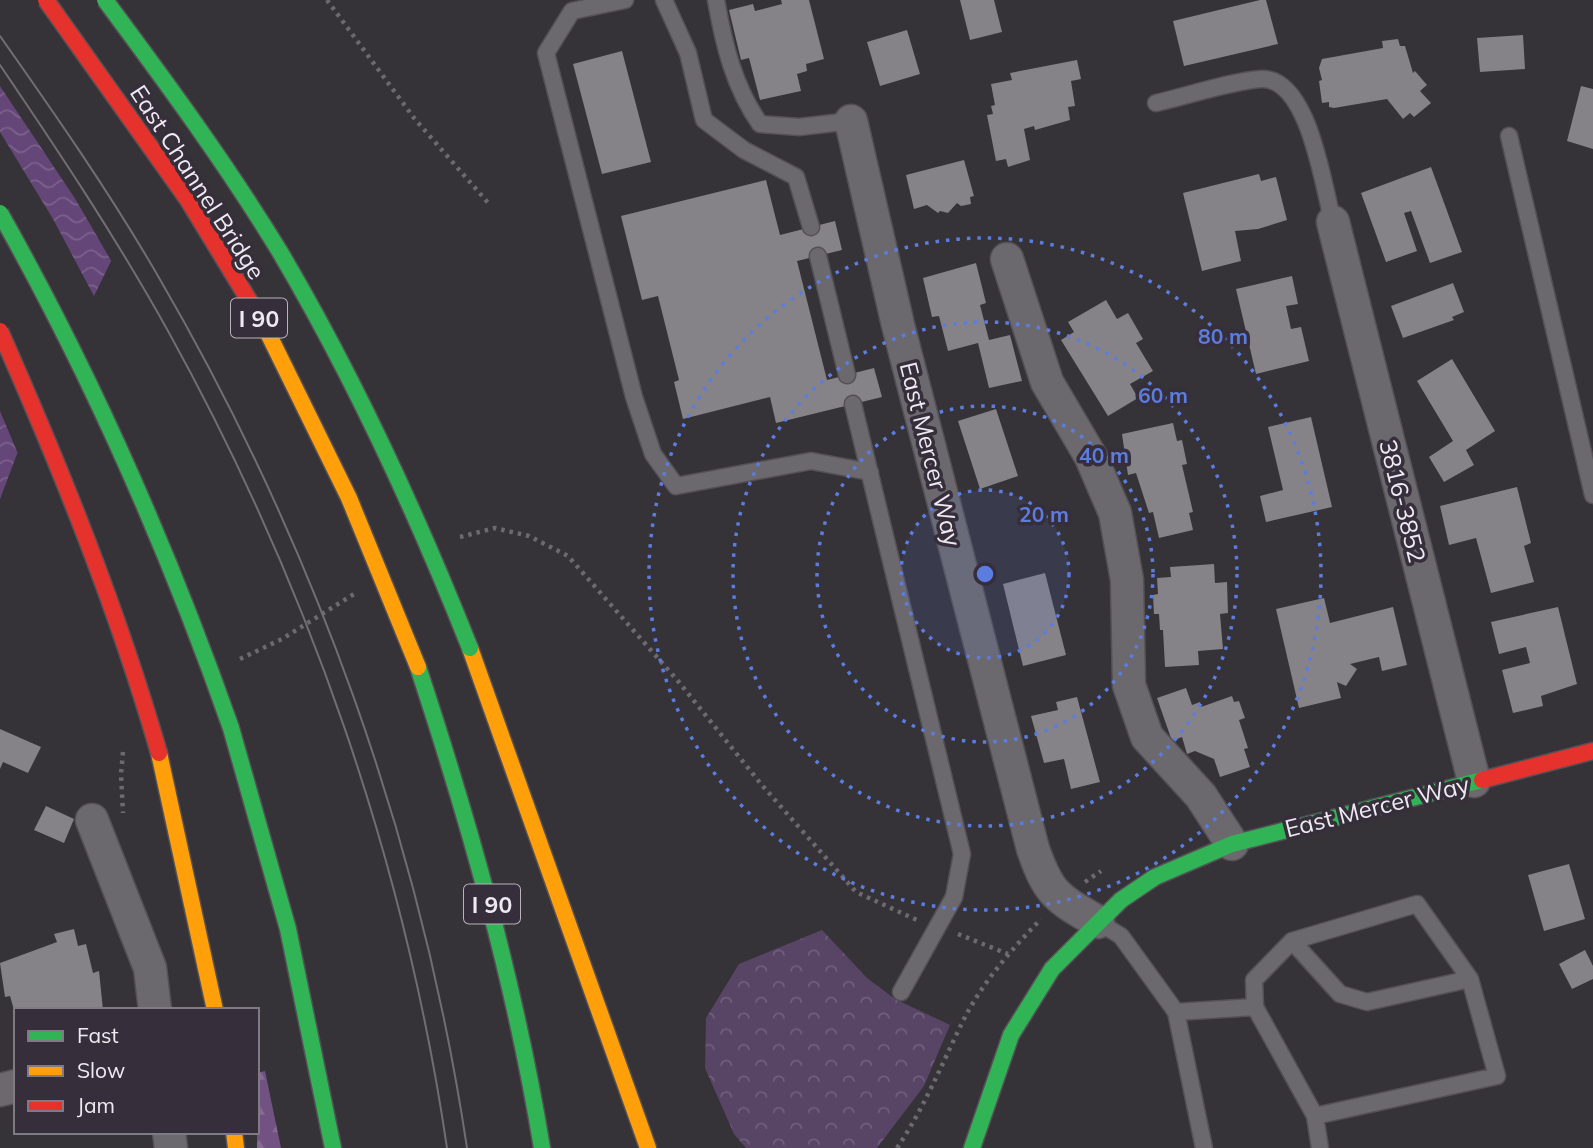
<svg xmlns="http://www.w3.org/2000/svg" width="1593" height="1148" viewBox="0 0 1593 1148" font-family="Mulish,sans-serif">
	<defs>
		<pattern id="forest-firs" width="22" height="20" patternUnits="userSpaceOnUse" patternTransform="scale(1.75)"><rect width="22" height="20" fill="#715282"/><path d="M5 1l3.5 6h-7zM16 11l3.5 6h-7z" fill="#866b94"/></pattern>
		<pattern id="park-crowns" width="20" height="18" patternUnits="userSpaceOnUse" patternTransform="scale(1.75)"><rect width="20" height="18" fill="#584464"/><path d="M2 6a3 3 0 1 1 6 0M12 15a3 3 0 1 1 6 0" fill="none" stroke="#705f7b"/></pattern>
		<pattern id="water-waves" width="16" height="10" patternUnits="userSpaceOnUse" patternTransform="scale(1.75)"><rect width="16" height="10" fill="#654678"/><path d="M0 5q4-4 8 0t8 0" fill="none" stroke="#7b618c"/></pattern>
	</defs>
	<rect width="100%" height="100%" fill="#353238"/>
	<path fill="url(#forest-firs)" d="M265,1071L281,1148H257V1073Z"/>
	<path fill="url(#park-crowns)" d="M822,930L867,978L895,999L950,1025L924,1086L877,1148H746L734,1134L705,1068L706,1018L739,964Z"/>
	<path fill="url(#water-waves)" d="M0,0L73,65L115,253L17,454L0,499Z"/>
	<path fill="#353238" d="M0,0H90L77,65L118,252L113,264L76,200L0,86Z
		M0,132L53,219L96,300L19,456L0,411Z"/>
	<path fill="#858288" d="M781,0H809L824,59L806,64L807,71L797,74L801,91L760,100L749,58L741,60L729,10L753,4L755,11L782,4Z
		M960,0H994L1002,32L970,40Z
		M1260,0H1266L1278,44L1184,66L1173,21Z
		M907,30L920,74L880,86L867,42Z
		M1523,35L1525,69L1480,72L1477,38Z
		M1398,39L1400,46H1405L1413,73L1415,71L1427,85L1420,91L1431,103L1414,117L1410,113L1403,119L1387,99L1334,108L1329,107V102L1322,103L1319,81L1322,80L1319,68L1322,59L1383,48L1382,41Z
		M622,51L651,162L602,174L573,64Z
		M1077,60L1081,79L1071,81L1075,106L1068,107L1070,120L1035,130L1034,126L1024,129L1030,160L1008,167L1006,159L996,161L987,115L993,114L991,106L995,105L991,84L1012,80L1010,73Z
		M1581,86L1593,89V149L1567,141Z
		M964,160L974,196L970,197L971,204L961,206L957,203L948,213L940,211L938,213L927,205L914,209L906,175Z
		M1431,167L1462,252L1430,263L1411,211L1404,213L1417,251L1386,262L1361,193Z
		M1259,174L1261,181L1276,177L1287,220L1258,229L1235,231L1241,261L1202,271L1183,193Z
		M766,180L780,235L835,221L842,250L797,261L827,380L874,368L882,397L776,423L770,397L683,419L674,382L679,380L658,296L642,300L621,216Z
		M976,263L986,303L980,305L989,340L1010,335L1022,381L989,388L978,343L948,351L939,316L932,317L923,278Z
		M1292,276L1298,304L1286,306L1291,329L1301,327L1309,361L1256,374L1236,289Z
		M1453,283L1464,312L1452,317L1454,320L1403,338L1391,306Z
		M1106,300L1117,319L1128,313L1143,339L1136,343L1153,371L1130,384L1138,398L1108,416L1061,340L1074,332L1068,322Z
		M1452,359L1495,431L1466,450L1474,465L1444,482L1429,457L1453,441L1417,381Z
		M996,409L1018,476L980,489L958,421Z
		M1311,417L1332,507L1266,522L1260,496L1283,490L1268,427Z
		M1173,423L1177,441L1182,440L1187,464L1182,465L1193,512L1189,513L1193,530L1159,538L1153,512L1149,513L1136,473L1128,475L1122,434Z
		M1517,487L1531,543L1524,546L1534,582L1491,593L1476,538L1449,545L1440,506Z
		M1214,564L1215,583L1227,582L1228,613L1220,614L1223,649L1198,651L1199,665L1165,667L1163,630H1160L1159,614H1154L1153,595L1158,594L1157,578L1171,577L1170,567Z
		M1045,573L1066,655L1023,666L1003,584Z
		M1324,598L1330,623L1393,607L1407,665L1382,671L1379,657L1350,664L1357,669L1346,686L1337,682L1341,698L1299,708L1276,609Z
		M1558,607L1577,684L1541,696L1543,706L1513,713L1502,670L1530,663L1526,647L1499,654L1491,622Z
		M1186,688L1192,705L1200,702L1201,707L1232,696L1234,702L1239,701L1245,718L1239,720L1248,748L1244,749L1250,767L1220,777L1214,759L1195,751L1187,754L1182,737L1172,741L1157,698Z
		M1077,697L1100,782L1071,789L1064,759L1044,763L1031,716L1058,710L1056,702Z
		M0,729L41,747L28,773L3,762L0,769Z
		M46,806L74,819L64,843L34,830Z
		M1569,864L1585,919L1544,931L1528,875Z
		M74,929L78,946L86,944L93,973L99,971L103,1010H14L10,996L5,997L0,963L57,942L54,934Z
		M1585,950L1593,966V979L1572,989L1559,964Z"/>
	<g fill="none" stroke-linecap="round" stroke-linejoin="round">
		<defs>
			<path id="lane" d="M625,0L572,11L546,53L634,397L653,454L676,486L811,461L870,472
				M664,0L688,53L704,120L744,150L796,177L811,227
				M716,0C724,45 734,87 760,124L799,127L851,121
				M1156,103C1187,96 1231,81 1261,79C1309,77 1323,186 1333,222
				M1509,136L1593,495
				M818,256L847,375
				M853,404L962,854L954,897L901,992
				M1098,922L1121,936L1176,1012L1204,1148
				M1292,941L1340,994L1367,1002L1470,979
				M1255,1007L1254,980L1292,941L1417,904L1470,979L1497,1076L1315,1116
				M1176,1012L1255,1007L1315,1116L1320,1148"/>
			<path id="street" d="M851,121L898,325L1033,849C1049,895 1057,898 1098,922
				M1333,222L1474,781
				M1007,259L1047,382L1091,457L1115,513L1127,580L1129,685L1147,737L1201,796L1232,844
				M92,820L150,968L155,1010
				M0,1090L16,1086
				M169,1132L171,1148"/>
			<path id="fast" d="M418,667C470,825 515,984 542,1148
				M231,728L288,929L333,1148
				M972,1148L1011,1035L1052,969L1121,900L1155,877L1232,844L1482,780"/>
			<path id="slow" d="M470,648L648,1148
				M159,753L215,1010
				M234,1132L236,1148"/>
			<path id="jam" d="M1482,780L1593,751"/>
		</defs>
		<use href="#lane" stroke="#545056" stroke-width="19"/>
		<use href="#street" stroke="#545056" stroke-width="35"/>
		<use href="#fast" stroke="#545056" stroke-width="19"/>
		<use href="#slow" stroke="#545056" stroke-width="19"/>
		<use href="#jam" stroke="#545056" stroke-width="19"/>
		<path stroke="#6c696f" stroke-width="4.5" stroke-dasharray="3.5 5" stroke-linecap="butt" d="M327,0L414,118L490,205
			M460,537L495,528L529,536L568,556L678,681L761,784L856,892L917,920
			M240,659L282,639L354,594
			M123,752L121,774L123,813
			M1085,882L1101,871
			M958,934L1008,954
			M897,1148C924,1108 941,1066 962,1023C981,984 1011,950 1041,919"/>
		<use href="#lane" stroke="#6c696e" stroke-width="16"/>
		<use href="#street" stroke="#6c696e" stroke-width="32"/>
		<use href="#fast" stroke="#30b455" stroke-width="16"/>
		<use href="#slow" stroke="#ff9f0a" stroke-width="16"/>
		<use href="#jam" stroke="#e5322d" stroke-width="16"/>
		<path stroke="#706e73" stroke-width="2" d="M0,36C55,114 110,193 158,276C314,544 421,841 467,1148
			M0,65C59,152 117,239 168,331C308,584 405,862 447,1148"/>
		<defs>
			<path id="fast-bridge" d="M105,0C166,82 227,165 280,252C355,379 416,512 470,648
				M0,213C93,378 168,549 231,728"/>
			<path id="slow-bridge" d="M264,325L349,498L418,667"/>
			<path id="jam-bridge" d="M46,0L188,200L264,325
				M0,331C61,469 117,608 159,753"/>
		</defs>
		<use href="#fast-bridge" stroke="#545056" stroke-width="19" stroke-linecap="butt"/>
		<use href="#slow-bridge" stroke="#545056" stroke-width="19" stroke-linecap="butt"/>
		<use href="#jam-bridge" stroke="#545056" stroke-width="19" stroke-linecap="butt"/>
		<use href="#fast-bridge" stroke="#30b455" stroke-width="16"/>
		<use href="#slow-bridge" stroke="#ff9f0a" stroke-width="16"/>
		<use href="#jam-bridge" stroke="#e5322d" stroke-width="16"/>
	</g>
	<circle cx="985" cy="574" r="84" fill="#5c7de0" fill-opacity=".12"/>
	<g fill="none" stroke="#5c7de0" stroke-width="3.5" stroke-dasharray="3.5 7">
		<circle cx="985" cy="574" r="84"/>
		<circle cx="985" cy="574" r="168"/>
		<circle cx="985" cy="574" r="252"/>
		<circle cx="985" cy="574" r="336"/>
	</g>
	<g text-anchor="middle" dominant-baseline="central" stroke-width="7" stroke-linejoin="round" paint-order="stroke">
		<g fill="#362f3b" stroke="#b8b2bb" stroke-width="2">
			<rect x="231" y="298.5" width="56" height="39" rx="5"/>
			<rect x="464" y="884.5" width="56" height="39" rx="5"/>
		</g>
		<g font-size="23" font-weight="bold" fill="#efeaf2">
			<text x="259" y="318">I 90</text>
			<text x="492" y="904">I 90</text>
		</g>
		<g font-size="24" fill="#efeaf2" stroke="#362f3b">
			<text transform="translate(198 182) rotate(57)">East Channel Bridge</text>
			<text transform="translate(931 454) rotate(76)">East Mercer Way</text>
			<text transform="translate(1403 501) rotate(76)">3816-3852</text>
			<text transform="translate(1377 806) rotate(-14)">East Mercer Way</text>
		</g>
	</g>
	<circle cx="985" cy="574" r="10" fill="#5c7de0" stroke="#362f3b" stroke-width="3.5"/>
	<g font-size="21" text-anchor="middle" font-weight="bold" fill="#5c7de0" stroke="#362f3b" stroke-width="7" stroke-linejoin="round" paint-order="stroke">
		<text x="1223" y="344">80 m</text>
		<text x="1163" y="403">60 m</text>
		<text x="1104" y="463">40 m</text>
		<text x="1044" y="522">20 m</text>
	</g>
	<rect x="14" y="1008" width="245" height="126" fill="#362f3b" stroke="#807a84" stroke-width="2"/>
	<rect x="28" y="1031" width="35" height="10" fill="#30b455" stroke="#807a84" stroke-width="2"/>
	<text x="77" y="1043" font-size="21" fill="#efeaf2">Fast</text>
	<rect x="28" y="1066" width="35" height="10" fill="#ff9f0a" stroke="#807a84" stroke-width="2"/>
	<text x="77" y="1078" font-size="21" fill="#efeaf2">Slow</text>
	<rect x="28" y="1101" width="35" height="10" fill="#e5322d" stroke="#807a84" stroke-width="2"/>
	<text x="77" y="1113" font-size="21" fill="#efeaf2">Jam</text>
</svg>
